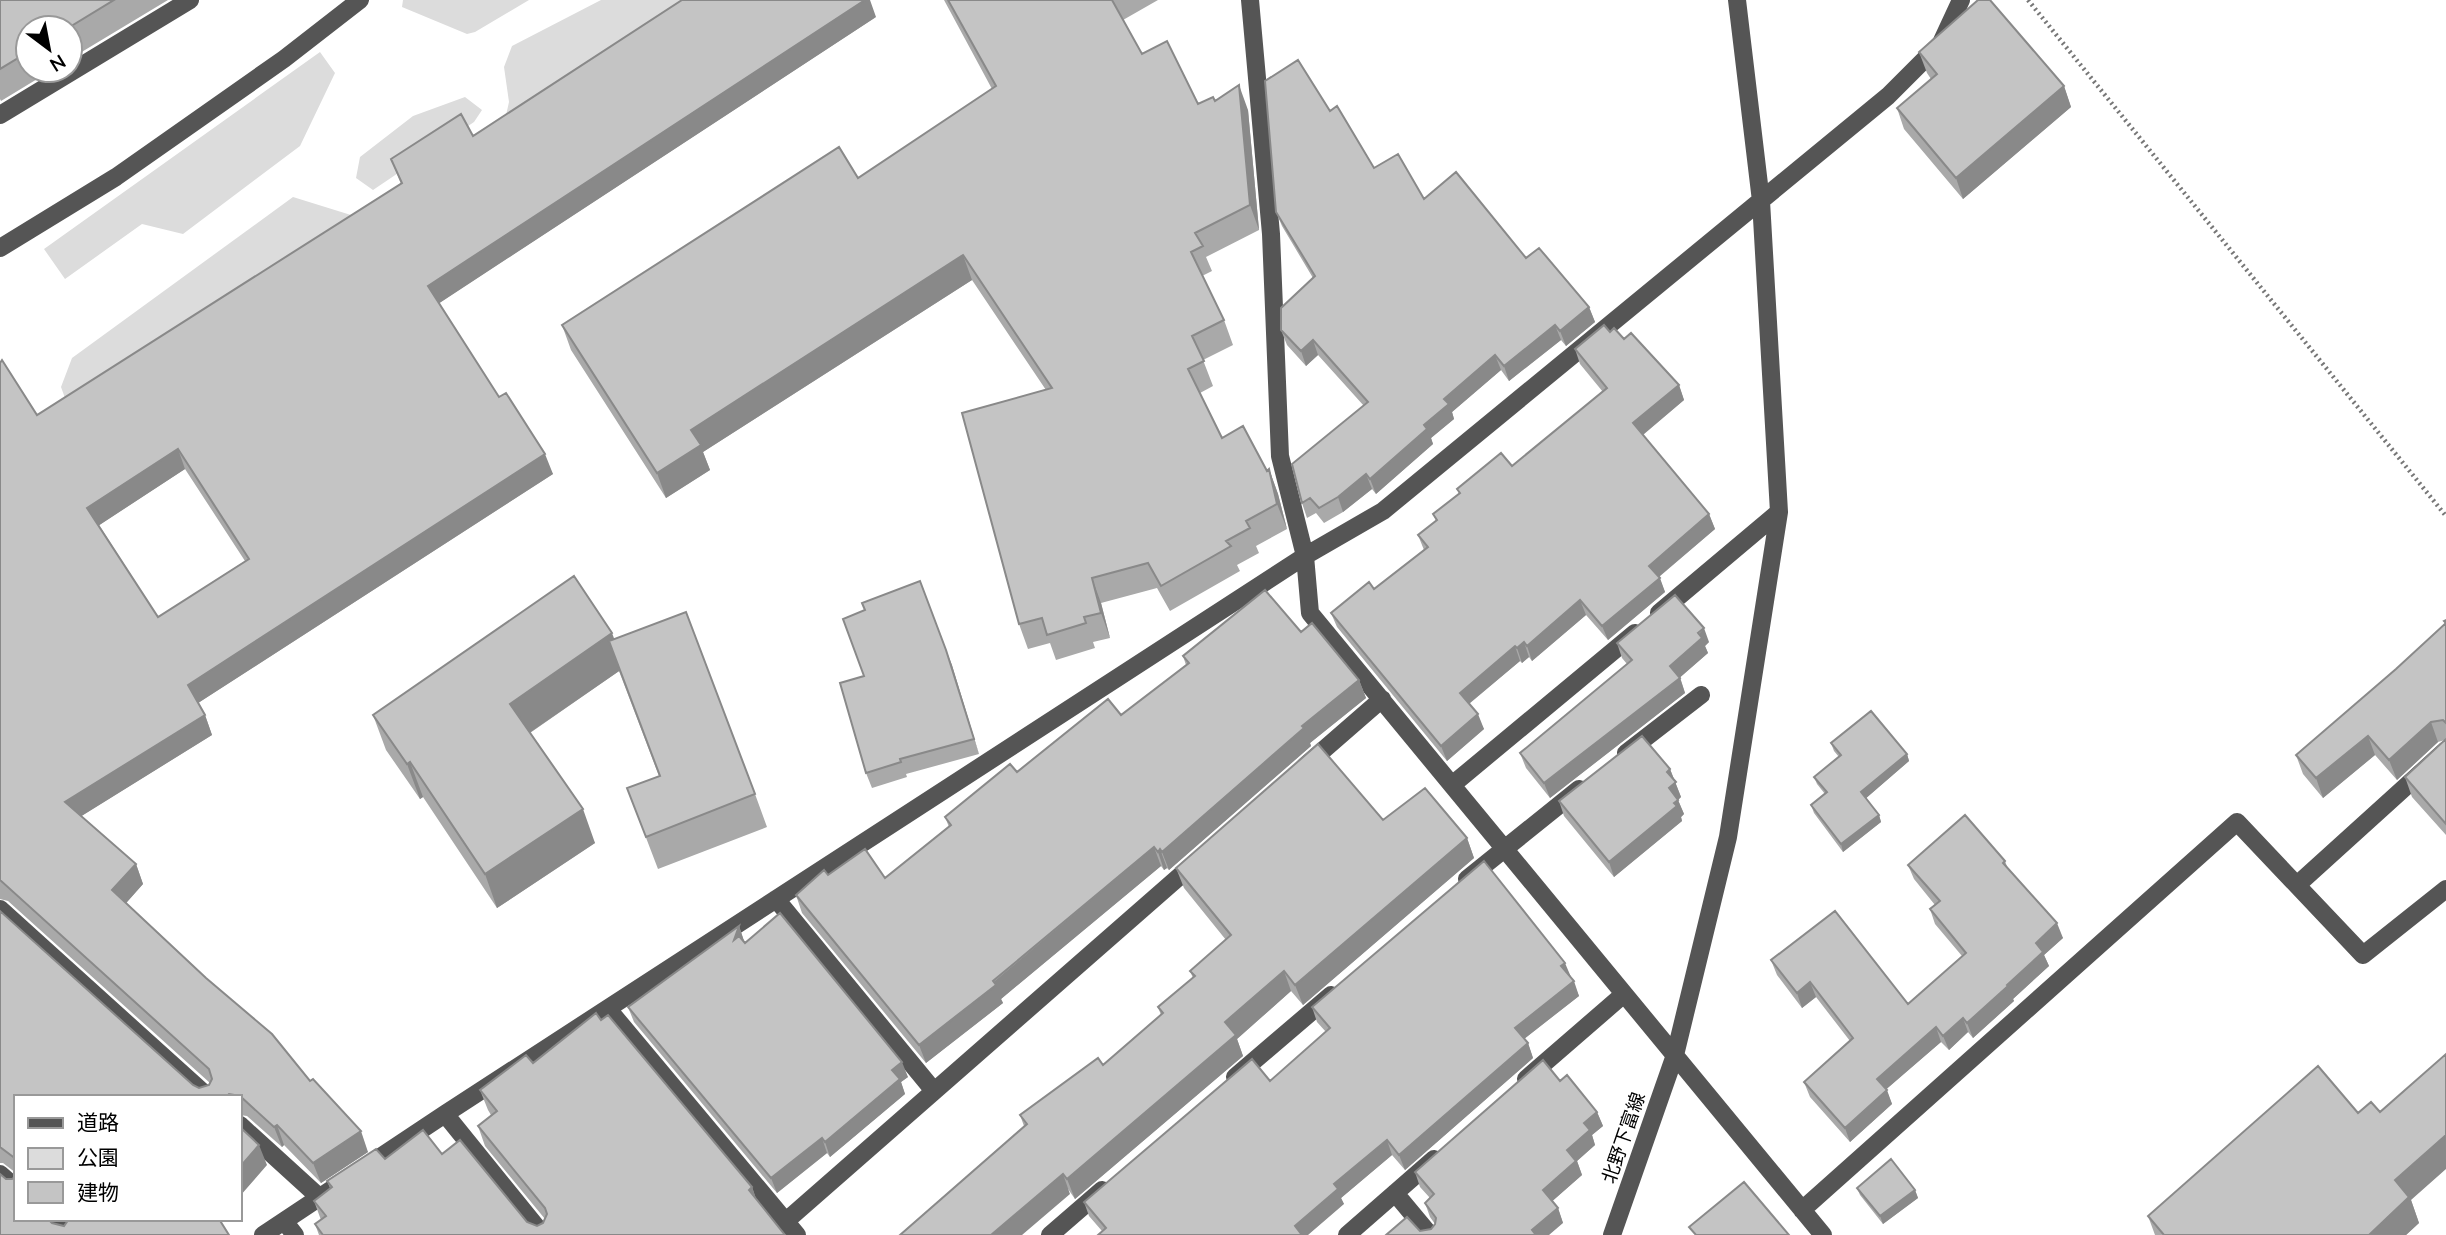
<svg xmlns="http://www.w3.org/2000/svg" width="2446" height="1235" viewBox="0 0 2446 1235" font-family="'Nunito Sans','Noto Sans JP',sans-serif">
	<rect width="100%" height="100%" fill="#fff"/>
	<path fill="#dcdcdc" d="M403,0H529L475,32L467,34L402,7Z
		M601,0H711L502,133L509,102L504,67L512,46Z
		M320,52L335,73L300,146L183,234L142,224L65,279L44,249Z
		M465,97L482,110L474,122L373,190L356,178L360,157L413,116Z
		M293,197L367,220L70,412L61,387L72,358Z"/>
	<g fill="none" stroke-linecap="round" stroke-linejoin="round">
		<path stroke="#777" stroke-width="4.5" stroke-dasharray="2 3.5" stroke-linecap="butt" d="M2028,0L2446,516"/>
		<path stroke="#555" stroke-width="18" d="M1250,0L1271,234L1280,456L1305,556L1310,613L1823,1235
			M0,115L190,0
			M0,248L116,177L284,59L360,0
			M1659,613L1779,512
			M1626,753L1701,695
			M1305,766L1382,699
			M1452,785L1635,633
			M1467,879L1579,789
			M2297,885L2446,750
			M776,899L934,1091
			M0,909L208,1097
			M608,1009L797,1235
			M1235,1077L1331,995
			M1526,1079L1624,994
			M445,1114L543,1235
			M240,1125L318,1196
			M0,1174L16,1188
			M1395,1193L1430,1235
			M1802,1210L2237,822L2363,955L2446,889
			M50,1219L67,1235
			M284,1221L295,1235
			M786,1221L1197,861
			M263,1235L445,1114L1305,556L1383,511L1888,96L1941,43L1961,0
			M1050,1235L1102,1190
			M1347,1235L1434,1159
			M1612,1235L1675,1055L1728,837L1779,512L1761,201L1737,0"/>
	</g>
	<path fill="#a9a9a9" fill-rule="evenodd" d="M0,0H168L70,59V28H28V70H52L1,101L0,99Z
		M944,0H1158L1123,20L1142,54L1198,104L1215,101L1248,110L1259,230L1206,257L1212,271L1202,276L1224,320L1233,345L1203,360L1213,386L1200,393L1222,438L1267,471L1269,469L1278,494L1287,529L1256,546L1259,553L1237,565L1240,571L1170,611L1157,588L1101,603L1110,638L1093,642L1095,648L1056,660L1050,643L1028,649L1019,624L1046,390L972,280L703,452L710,470L666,498L571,350L562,325L858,178L992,89Z
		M876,17L439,303L499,397L553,474L198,703L205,715L212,735L81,816L136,864L143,884L126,903L368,1152L321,1183L284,1145L282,1147L247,1116L240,1115V1097H16V1173L3,1163H0V911L193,1085L199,1088L209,1085L210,1083L8,901L0,899V363L37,415L401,184L391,159ZM185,469L245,561L158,617L99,525Z
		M1919,52L2064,86L2071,107L1963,199L1904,129L1897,108L1931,79L1927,73Z
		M1330,111L1374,168L1424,199L1526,258L1589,307L1595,322L1566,346L1561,340L1509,381L1501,370L1452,412L1454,419L1431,438L1433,444L1376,494L1372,489L1343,512L1324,523L1316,513L1307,518L1302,503L1364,406L1318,355L1306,366L1287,345L1281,330L1313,278L1282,226L1276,212Z
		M1610,332L1624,339L1679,385L1684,400L1643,435L1709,514L1715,529L1659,577L1665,592L1608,640L1586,615L1532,661L1529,657L1522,663L1520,661L1469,704L1484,729L1447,761L1337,627L1331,613L1374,589L1424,550L1418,535L1436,521L1433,514L1459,494L1457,489L1512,466L1603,392L1580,364L1575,349Z
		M2446,620V835L2412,797L2405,777L2445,740L2438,742L2397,780L2375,755L2323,798L2303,774L2296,755L2396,669L2445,624L2444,621Z
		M1301,632L1359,680L1366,698L1310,743L1311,746L1169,870L1167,868L1164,870L1161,866L1001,999L1003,1003L926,1063L802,913L796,895L828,875L885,878L949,827L945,817L1017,772L1121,715L1186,665L1183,656Z
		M614,639L755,794L767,827L658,869L627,788L659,776L619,671L530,733L595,843L497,908L423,797L420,799L386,750L373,715Z
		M1709,642L1705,646L1708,653L1680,677L1685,693L1550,798L1526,768L1520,753L1627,664L1622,658L1617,643Z
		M946,650L979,754L906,774L907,777L872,788L866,773Z
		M1831,743L1907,754L1909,761L1866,798L1879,815L1881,822L1843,852L1814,813L1811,805L1825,794L1817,784L1814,777L1839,757L1834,751Z
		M1670,769L1681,797L1678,800L1684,814L1681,817L1682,821L1614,877L1564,816L1559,801Z
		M1383,820L1467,838L1474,858L1303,1005L1291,991L1237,1039L1243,1056L1075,1199L1024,1126L1020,1115L1103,1065L1161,1015L1158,1007L1193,978L1190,971L1226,940L1184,888L1176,868Z
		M2005,861L2008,869L2063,938L2044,955L2049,966L2013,999L2014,1001L1973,1038L1968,1032L1949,1050L1941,1042L1886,1089L1892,1104L1850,1142L1810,1097L1804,1082L1850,1041L1816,997L1802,1008L1777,975L1771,960L1908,1004L1962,956L1935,924L1930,909L1935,905L1914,879L1908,865Z
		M739,926L744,941L908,1077L901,1082L905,1094L830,1157L827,1153L777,1193L634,1022L628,1007Z
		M1571,978L1579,996L1524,1039L1528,1043L1533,1058L1405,1170L1392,1155L1341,1198L1344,1204L1102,1231L1089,1216L1084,1202L1270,1081L1326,1032L1317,1022L1312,1007Z
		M601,1020L752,1187L756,1199L785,1235H319L315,1224L321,1220L314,1201L330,1188L327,1181L385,1159L442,1154L527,1222L537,1226L543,1223L545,1219L485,1146L478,1126L491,1115L488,1110L480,1090L533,1063Z
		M1560,1081L1597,1112L1603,1126L1592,1135L1595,1145L1577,1161L1582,1175L1552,1201L1558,1208L1563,1223L1420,1231L1431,1229L1435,1224L1430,1217L1425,1203L1430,1198L1420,1187L1415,1172Z
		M1857,1188L1915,1190L1918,1198L1883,1224L1860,1195Z
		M2411,1200L2419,1223L2406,1235H2155L2148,1216Z"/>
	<path fill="#898989" d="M865,0H870L876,17L435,306L428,286Z
		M1239,85L1248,110L1259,230L1250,205Z
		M2064,86L2071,107L1963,199L1956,178Z
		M963,255L972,280L703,452L710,470L666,498L657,473L691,430Z
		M1589,307L1595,322L1566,346L1560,331Z
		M1555,325L1561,340L1509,381L1504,366Z
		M1313,340L1318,355L1306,366L1301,351Z
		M1495,355L1501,370L1452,412L1454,419L1431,438L1433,444L1376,494L1370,479L1444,399Z
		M1679,385L1684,400L1639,438L1633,423Z
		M178,449L185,469L95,528L87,508Z
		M545,454L553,474L195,705L188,685Z
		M1269,469L1278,494L1287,529L1277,504Z
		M1366,474L1372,489L1343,512L1338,497Z
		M1709,514L1715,529L1655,580L1649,566Z
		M1092,578L1101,603L1110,638L1101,613Z
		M1660,578L1665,592L1608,640L1602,626Z
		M1580,600L1586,615L1532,661L1527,646Z
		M1704,628L1709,642L1705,646L1708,653L1676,681L1670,666Z
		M612,633L625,667L522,738L510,704Z
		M1524,642L1529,657L1522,663L1517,648Z
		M1515,646L1520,661L1465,707L1460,693Z
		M946,650L952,665L979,754L974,739Z
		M1680,678L1685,693L1550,798L1544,783Z
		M1359,680L1366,698L1310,743L1311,746L1169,870L1162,852L1302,726Z
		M1478,714L1484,729L1447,761L1441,746Z
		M205,715L212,735L72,822L65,802Z
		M2431,722L2438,742L2397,780L2389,760Z
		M2368,736L2375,755L2323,798L2316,778Z
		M1907,754L1909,761L1864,800L1861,792Z
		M410,762L423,797L420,799L407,764Z
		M1670,769L1681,797L1678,800L1684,814L1681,817L1682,821L1614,877L1609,862L1669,788L1667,772Z
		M583,809L595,843L497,908L485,874Z
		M1879,815L1881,822L1843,852L1841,844Z
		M1467,838L1474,858L1303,1005L1295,985Z
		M1154,847L1161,866L1001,999L1003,1003L926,1063L919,1045Z
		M1160,849L1167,868L1164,870L1158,852Z
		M136,864L143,884L120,910L112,890Z
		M2057,923L2063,938L2044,955L2049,966L2013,999L2014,1001L1973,1038L1967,1023L2007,985L2036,943Z
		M739,926L744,941L739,955L734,940Z
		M1565,963L1571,977L1561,966Z
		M1284,971L1291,991L1237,1039L1243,1056L1075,1199L1067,1179L1225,1022Z
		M1574,981L1579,996L1520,1042L1515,1028Z
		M1810,982L1816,997L1802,1008L1797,993Z
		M1963,1018L1968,1032L1949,1050L1943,1036Z
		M1936,1027L1941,1042L1882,1093L1877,1079Z
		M1528,1043L1533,1058L1405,1170L1399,1155Z
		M902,1062L908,1077L901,1082L905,1094L830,1157L825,1142L892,1070Z
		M1887,1090L1892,1104L1850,1142L1845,1128Z
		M1597,1112L1603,1126L1592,1135L1595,1145L1577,1161L1582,1175L1548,1205L1543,1190L1584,1123Z
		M277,1125L284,1145L282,1147L274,1127Z
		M361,1131L368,1152L321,1183L313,1163Z
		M2446,1135V1169L2411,1200L2419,1223L2406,1235H2369L2395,1180Z
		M822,1138L827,1153L777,1193L771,1178Z
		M1387,1140L1392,1155L1341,1198L1344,1204L1308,1235H1298L1295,1226L1334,1184Z
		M259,1145L267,1165L240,1196V1167Z
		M1063,1174L1070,1194L1022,1235H991Z
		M752,1187L759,1207L749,1190Z
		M1915,1190L1918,1198L1883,1224L1880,1216Z
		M1558,1208L1563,1223L1549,1235H1534L1532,1230Z"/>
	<path fill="#c4c4c4" stroke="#898989" stroke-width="2" fill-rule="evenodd" d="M0,0H114L68,28H28V52L0,69Z
		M682,0H865L428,286L499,397L506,393L545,454L188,685L205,715L65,802L136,864L112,890L206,978L272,1034L310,1081L313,1079L361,1131L313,1163L277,1125L274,1127L240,1096L229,1094L226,1097H16V1159L0,1147V911L193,1085L199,1088L209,1085L212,1079L209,1069L0,880V363L2,360L37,415L402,183L391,159L461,114L473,136ZM178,449L249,559L158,617L87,508Z
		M948,0H1112L1142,54L1167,41L1198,104L1213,97L1215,101L1239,85L1250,205L1195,233L1203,246L1191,252L1224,320L1192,336L1204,361L1188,369L1222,438L1243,426L1267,471L1269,469L1277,504L1246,521L1250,528L1226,541L1231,546L1161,586L1148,563L1092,578L1101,613L1084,617L1086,623L1047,635L1042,618L1019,624L962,413L1052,388L963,255L691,430L701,445L657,473L562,325L839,147L858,178L996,86Z
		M1978,0H1990L2064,86L1956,178L1897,108L1937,74L1919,52Z
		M1298,60L1330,111L1337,106L1374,168L1398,154L1424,199L1456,172L1526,258L1539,248L1589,307L1560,331L1555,325L1504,366L1495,355L1444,399L1449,404L1424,425L1427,429L1370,479L1366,474L1338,497L1319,508L1310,498L1302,503L1292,464L1368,402L1313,340L1301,351L1281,330V308L1315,276L1276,212L1265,81Z
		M1604,325L1610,332L1614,328L1624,339L1631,333L1679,385L1633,423L1709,514L1649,566L1660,578L1602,626L1580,600L1527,646L1524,642L1517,648L1515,646L1460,693L1478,714L1441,746L1331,613L1369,582L1374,589L1428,547L1418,535L1437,520L1433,514L1460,493L1457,489L1501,453L1512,466L1607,388L1575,349Z
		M574,576L612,633L510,704L583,809L485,874L410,762L407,764L373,715Z
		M920,581L946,650L974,739L900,759L901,762L866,773L840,683L864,676L843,619L865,610L862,603Z
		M1265,590L1301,632L1312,623L1359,680L1302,726L1304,728L1162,852L1160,849L1158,852L1154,847L993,981L996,985L919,1045L796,895L824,870L828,875L865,849L885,878L951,825L945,817L1010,764L1017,772L1108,699L1121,715L1189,663L1183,656Z
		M1675,595L1704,628L1698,633L1702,638L1670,666L1680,678L1544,783L1520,753L1632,660L1617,643Z
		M686,612L755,794L646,837L627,788L660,776L609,641Z
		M2446,620V723L2443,720L2431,722L2389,760L2368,736L2316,778L2296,755L2396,669L2446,623L2444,621Z
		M1871,711L1907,754L1861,792L1879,815L1841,844L1811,805L1827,792L1814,777L1841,755L1831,743Z
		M1642,736L1670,769L1667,772L1676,782L1669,788L1678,800L1674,803L1677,806L1609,862L1559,801Z
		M2446,739V824L2405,777Z
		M1318,744L1383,820L1425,788L1467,838L1295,985L1284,971L1225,1022L1236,1035L1067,1179L1063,1174L991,1235H900L1027,1124L1020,1115L1098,1058L1103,1065L1163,1013L1158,1007L1195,976L1190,971L1231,935L1176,868Z
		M1965,815L2005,861L2003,863L2057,923L2036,943L2043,952L2007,985L2008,986L1967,1023L1963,1018L1943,1036L1936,1027L1877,1079L1887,1090L1845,1128L1804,1082L1853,1038L1810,982L1797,993L1771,960L1835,911L1908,1004L1966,953L1930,909L1940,901L1908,865Z
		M1484,861L1565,963L1561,966L1574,981L1515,1028L1528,1043L1399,1155L1387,1140L1334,1184L1338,1189L1295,1226L1302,1235H1098L1106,1228L1084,1202L1252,1059L1270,1081L1330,1028L1312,1007Z
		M780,913L902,1062L892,1070L900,1079L825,1142L822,1138L771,1178L628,1007L739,926L734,940L739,936L745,943Z
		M596,1013L601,1020L608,1015L752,1187L749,1190L785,1235H323L315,1224L326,1216L314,1201L332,1187L327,1181L376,1149L385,1159L423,1130L442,1154L460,1140L527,1222L537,1226L543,1223L547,1214L545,1208L478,1126L497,1111L480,1090L526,1055L533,1063Z
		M2446,1054V1135L2395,1180L2409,1197L2369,1235H2164L2148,1216L2318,1066L2358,1113L2371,1102L2380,1112Z
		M1543,1060L1560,1081L1567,1075L1597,1112L1584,1123L1590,1130L1567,1150L1576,1161L1543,1190L1558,1208L1532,1230L1536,1235H1386L1407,1217L1420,1231L1431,1229L1435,1224L1436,1218L1425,1203L1434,1194L1415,1172Z
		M240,1127L259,1145L240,1167Z
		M1891,1159L1915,1190L1880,1216L1857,1188Z
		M0,1174L6,1179H12L16,1176V1219H48L52,1223L64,1226L69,1219H219L229,1235H0Z
		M1744,1182L1789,1235H1696L1689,1227Z"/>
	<g text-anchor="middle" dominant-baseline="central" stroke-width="5" stroke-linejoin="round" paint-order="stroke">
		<g font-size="19" fill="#000" stroke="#fff">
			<text transform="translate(1624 1138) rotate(-71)">北野下富線</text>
		</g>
	</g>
	<rect x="14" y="1095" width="228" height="126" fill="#ffffff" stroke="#999999" stroke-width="2"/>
	<rect x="28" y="1118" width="35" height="10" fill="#555555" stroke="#999999" stroke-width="2"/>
	<text x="77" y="1130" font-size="21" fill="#000000">道路</text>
	<rect x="28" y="1148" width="35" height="21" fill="#dcdcdc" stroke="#999999" stroke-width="2"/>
	<text x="77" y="1165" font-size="21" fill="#000000">公園</text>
	<rect x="28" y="1182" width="35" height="21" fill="#c4c4c4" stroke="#999999" stroke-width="2"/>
	<text x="77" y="1200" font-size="21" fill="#000000">建物</text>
	<g transform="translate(49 49) rotate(148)"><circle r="33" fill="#ffffff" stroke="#999999" stroke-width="2"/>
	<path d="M0-5L12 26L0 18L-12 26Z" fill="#000000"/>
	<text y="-10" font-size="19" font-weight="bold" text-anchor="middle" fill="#000000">N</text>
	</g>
</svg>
